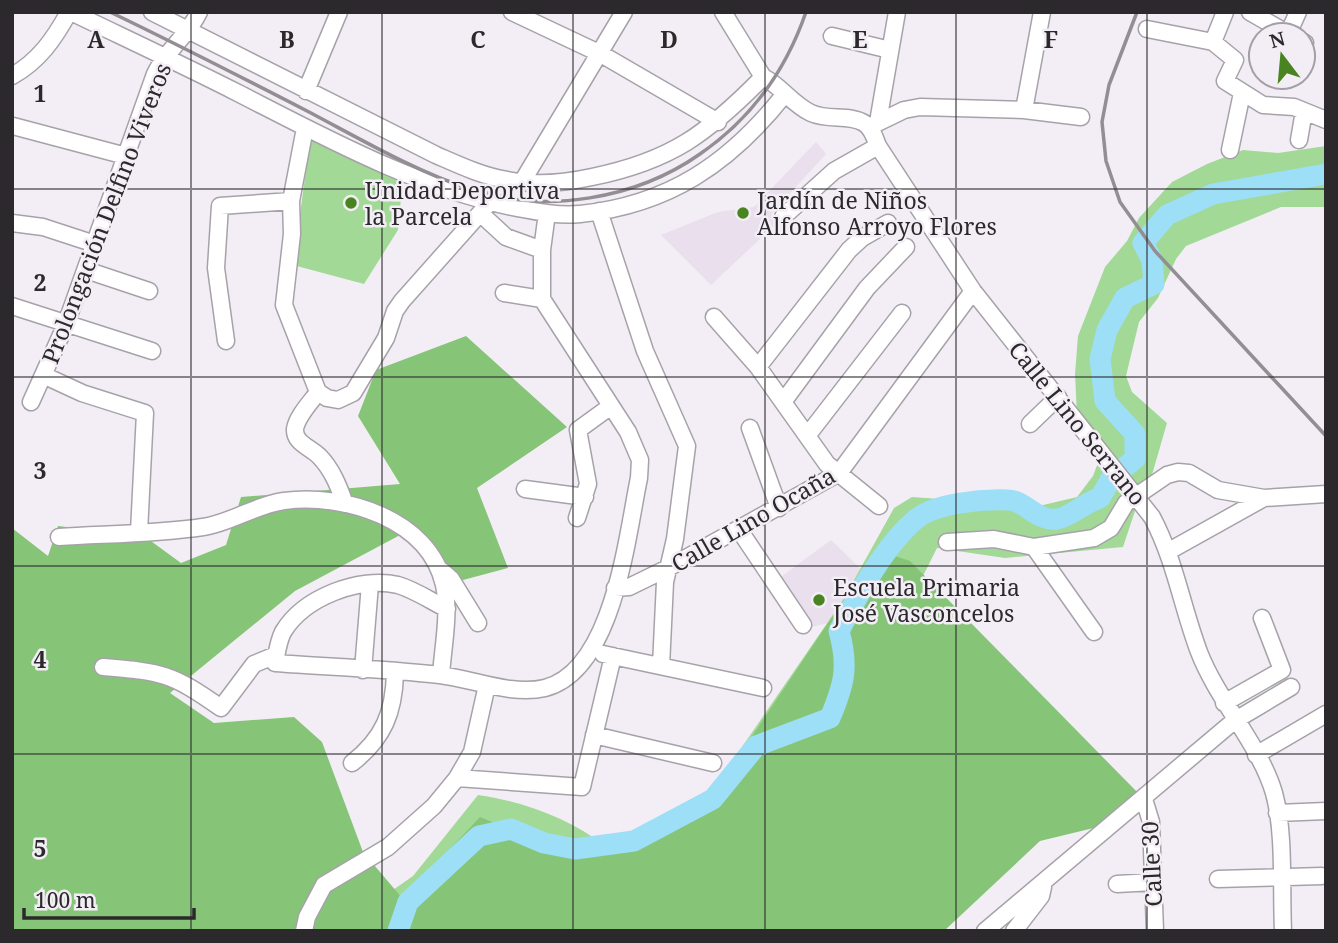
<svg xmlns="http://www.w3.org/2000/svg" width="1338" height="943" viewBox="0 0 1338 943" font-family="'Noto Serif',serif">
	<rect width="100%" height="100%" fill="#f3eef5"/>
	<path fill="#e9dfed" d="M816,142L826,154L771,214L777,223L711,285L661,235L718,212L754,207Z
		M831,540L863,571L833,622L811,627L778,579Z"/>
	<path fill="#a2d996" d="M311,134L403,176L398,230L364,284L293,265Z
		M1326,146V207H1281L1186,246L1176,259L1158,298L1139,322L1126,376L1132,392L1167,423L1147,492L1137,505L1123,547L1005,558L937,548L911,600L721,855L484,870L334,931L413,876L478,795C525,802 568,818 607,847L625,844L664,827L711,792L843,600L894,508L912,497L1039,506L1077,497L1093,476L1102,452L1077,415L1075,374L1078,336L1105,267L1127,241L1139,218L1172,182L1207,164L1243,150L1278,153Z"/>
	<path fill="#86c578" d="M466,336L567,427L477,488L508,568L463,580L402,534L295,591L170,693L214,723L294,717L322,742L363,852L403,899L480,817L560,851L606,853L705,806L877,550L910,561L1142,797L1110,824L1040,841L944,931H12V528L48,556L58,526L144,536L181,563L226,545L241,497L400,484L358,416L376,370Z"/>
	<g fill="none" stroke-linecap="round" stroke-linejoin="round">
		<path stroke="#9cdff7" stroke-width="21" d="M398,931L408,902L479,836L511,829L544,843L575,849L634,841L713,799L756,746L830,718C844,685 849,667 839,631C857,597 885,545 915,520C934,503 982,499 1008,500C1025,500 1037,522 1057,519C1071,517 1085,502 1100,498L1112,477L1135,459V434L1105,401L1100,359L1107,330L1125,298L1154,284L1152,260L1143,243L1167,215L1213,194L1326,174"/>
		<defs>
			<path id="minor" d="M71,12C127,39 183,65 238,93C328,139 417,188 517,208C538,212 559,216 580,214C669,205 730,163 784,95
				M152,12L436,155C459,165 482,176 507,180C535,186 564,183 592,177C671,161 707,134 763,77
				M512,12L601,54L718,122
				M723,12L763,77C781,86 792,104 811,113C828,121 849,114 864,123C872,128 875,138 878,146L973,291L1152,517C1175,560 1182,607 1199,652C1218,701 1260,745 1274,793C1285,833 1281,888 1283,931
				M1250,12L1290,35
				M1147,29L1213,42L1235,60L1225,81L1263,105L1294,107L1326,120
				M1288,34L1298,12
				M832,36L890,50
				M1213,42L1225,12
				M1303,42L1305,43
				M12,76C39,61 54,39 69,12
				M306,91L339,12
				M1024,110L1042,12
				M878,122L897,12
				M13,126L126,156
				M869,127L904,110L920,107L1024,110L1081,117
				M305,128L291,201L292,234L284,305L318,392L327,398L338,400L353,393L386,338L395,311L402,301L490,202
				M1299,140L1304,111
				M1230,150L1242,93
				M522,182L624,12
				M599,211L645,351L687,446L675,539L665,582L661,666
				M481,214L506,237L542,250
				M783,217L834,171L878,146
				M12,223L43,227L95,244
				M86,270L149,291
				M504,293L542,299
				M12,306L152,351
				M714,317L758,367L827,464L879,506
				M226,341L216,268L220,206L291,201
				M758,367L849,250L862,238L888,223
				M43,375L82,393L145,413L139,532
				M318,392C311,402 297,416 295,429C294,443 310,447 319,456C332,469 339,487 345,504
				M31,402L66,324L155,74C166,50 188,36 199,12
				M783,402L867,288L906,247
				M1030,424L1058,397
				M750,428L779,508
				M807,436L902,313
				M525,489L585,497
				M577,518L588,484L578,430L611,406
				M740,531L803,625
				M59,537C107,534 156,534 203,527C231,523 255,505 284,501C345,493 429,519 444,585C450,614 443,646 441,675
				M947,542L994,539L1034,547L1094,538L1111,528L1126,503L1167,475L1178,472L1189,473L1218,490L1264,498L1326,494
				M1034,547L1094,632
				M1169,551L1264,498
				M442,571L451,579L478,623
				M615,588L629,587L668,568L839,473L973,291
				M447,609C431,601 415,590 398,585C360,576 304,597 283,632C278,642 277,652 275,663C330,667 385,669 440,675C473,679 512,696 545,688C614,670 627,535 639,478L640,460L628,432L542,299V250L547,213
				M603,654L763,688
				M103,667C163,672 171,673 221,708L254,664L276,655
				M363,670L370,584
				M1224,703L1282,670L1262,618
				M594,735L713,763
				M1256,755L1326,714
				M352,763C384,738 394,712 395,673
				M457,778L582,787L613,656
				M1144,799L1151,822L1155,931
				M1277,813L1326,811
				M1218,879L1322,876
				M1117,884L1153,882
				M304,931L307,917L324,885L388,847L434,806L457,778L472,752L487,685
				M985,931L1234,721L1291,687
				M1014,931L1041,896L1043,887"/>
		</defs>
		<use href="#minor" stroke="#a7a2a9" stroke-width="19"/>
		<use href="#minor" stroke="#fff" stroke-width="16"/>
		<path stroke="#928e93" stroke-width="3.5" d="M110,12C177,44 243,78 309,112C362,140 415,171 472,190C546,214 636,199 700,154C751,119 786,70 806,12
			M1137,12L1109,85L1102,122L1106,161L1120,202L1155,251L1326,436"/>
	</g>
	<path fill="none" stroke="#2b292c" stroke-width="2" stroke-opacity="0.55" d="M191,12V931M382,12V931M573,12V931M765,12V931M956,12V931M1147,12V931M12,189H1326M12,377H1326M12,566H1326M12,754H1326"/>
	<g fill="#4a8420" stroke="#f3eef5" stroke-width="2.5">
		<circle cx="351" cy="203" r="7"/>
		<circle cx="743" cy="213" r="7"/>
		<circle cx="819" cy="600" r="7"/>
	</g>
	<g text-anchor="middle" dominant-baseline="central" stroke-width="5" stroke-linejoin="round" paint-order="stroke">
		<g font-size="23" fill="#2b292c" stroke="#f3eef5" text-anchor="start">
			<text x="365" y="190">Unidad Deportiva<tspan x="365" dy="26">la Parcela</tspan></text>
			<text x="757" y="200">Jardín de Niños<tspan x="757" dy="26">Alfonso Arroyo Flores</tspan></text>
			<text x="833" y="587">Escuela Primaria<tspan x="833" dy="26">José Vasconcelos</tspan></text>
		</g>
		<g font-size="23" fill="#2b292c" stroke="#f3eef5">
			<text transform="translate(106 213) rotate(-69)">Prolongación Delfino Viveros</text>
			<text transform="translate(1078 423) rotate(51)">Calle Lino Serrano</text>
			<text transform="translate(753 519) rotate(-30)">Calle Lino Ocaña</text>
			<text transform="translate(1151 864) rotate(-93)">Calle 30</text>
		</g>
	</g>
	<g font-size="23" text-anchor="middle" font-weight="bold" fill="#2b292c" stroke="#f3eef5" stroke-width="5" stroke-linejoin="round" paint-order="stroke">
		<text x="96" y="48">A</text>
		<text x="287" y="48">B</text>
		<text x="478" y="48">C</text>
		<text x="669" y="48">D</text>
		<text x="860" y="48">E</text>
		<text x="1051" y="48">F</text>
		<text x="40" y="102">1</text>
		<text x="40" y="291">2</text>
		<text x="40" y="479">3</text>
		<text x="40" y="668">4</text>
		<text x="40" y="857">5</text>
	</g>
	<rect width="1338" height="943" fill="none" stroke="#2b292c" stroke-width="28"/>
	<g transform="translate(1282 56) rotate(344)"><circle r="33" fill="#f3eef5" stroke="#a39fa5" stroke-width="2"/>
	<path d="M0-5L12 26L0 18L-12 26Z" fill="#4a8420"/>
	<text y="-10" font-size="19" font-weight="bold" text-anchor="middle" fill="#2b292c">N</text>
	</g>
	<path d="M24 908v10h170v-10" fill="none" stroke="#2b292c" stroke-width="3.5"/>
	<text x="35" y="908" font-size="21" fill="#2b292c" stroke="#f3eef5" stroke-width="5" paint-order="stroke">100 m</text>
</svg>
